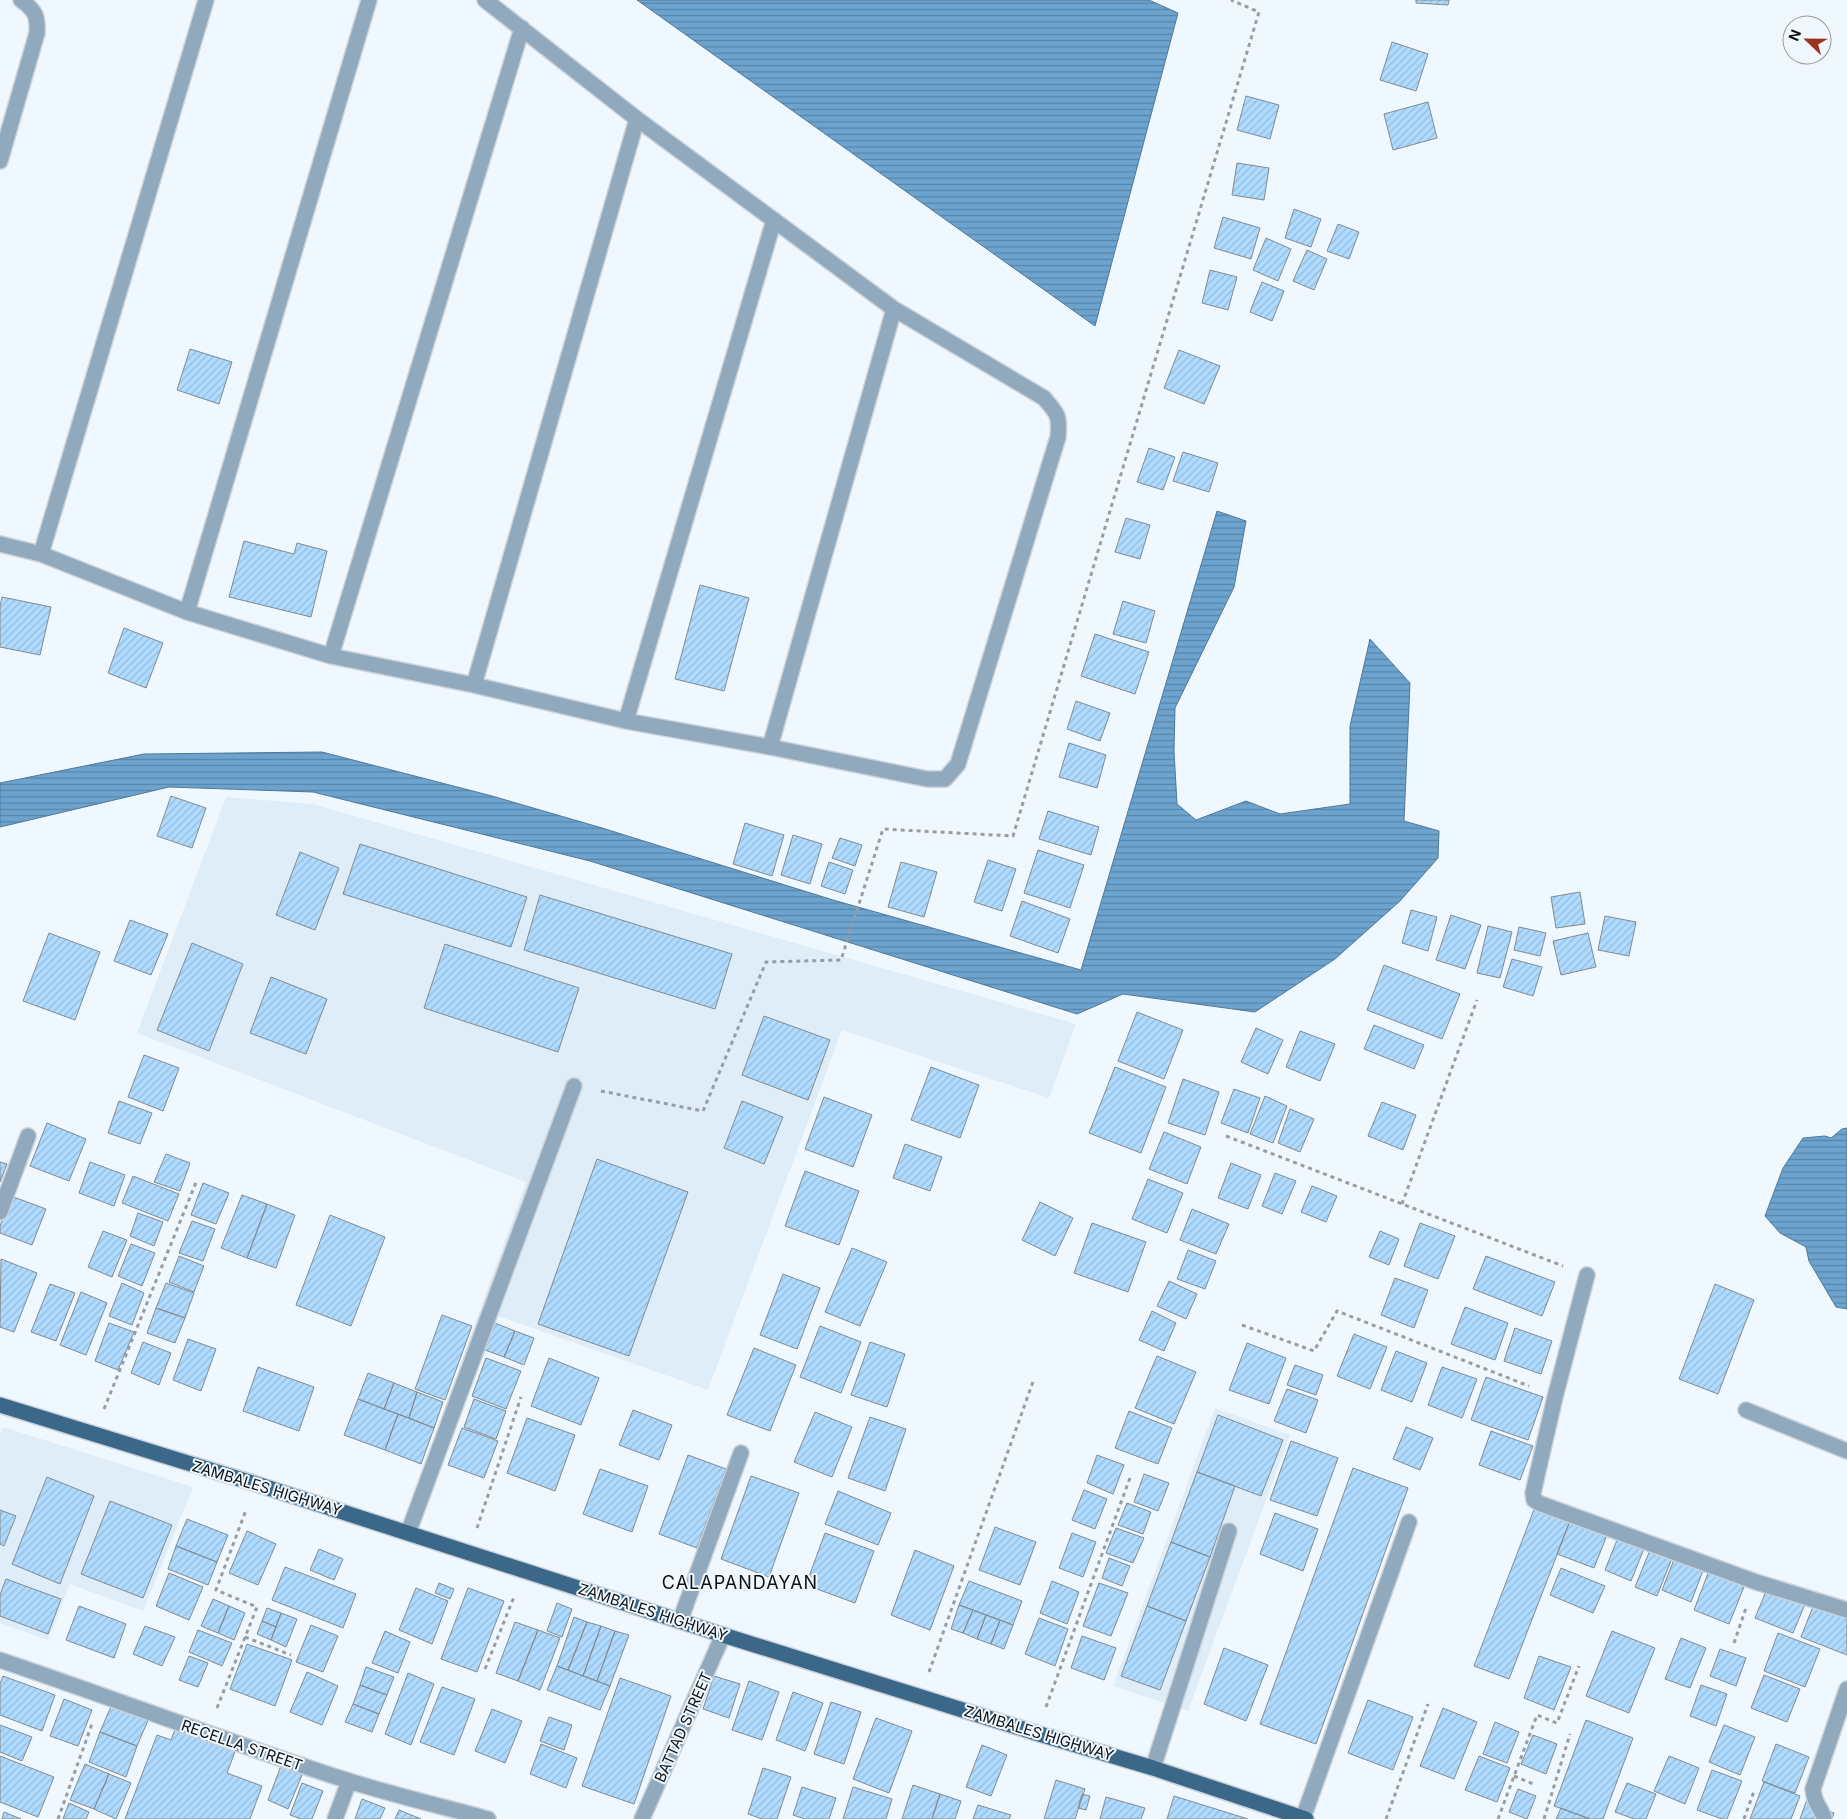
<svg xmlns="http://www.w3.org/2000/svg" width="1847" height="1819" viewBox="0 0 1847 1819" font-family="Inter,sans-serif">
	<defs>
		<pattern id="water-rules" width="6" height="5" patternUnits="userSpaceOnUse" patternTransform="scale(1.25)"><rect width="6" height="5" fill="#6da4cf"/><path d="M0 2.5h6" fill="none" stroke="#5884a7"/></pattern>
		<pattern id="building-hatch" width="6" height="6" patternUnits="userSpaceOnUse" patternTransform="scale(1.25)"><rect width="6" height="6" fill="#aedbff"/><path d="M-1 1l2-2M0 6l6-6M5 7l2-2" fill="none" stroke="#94bbda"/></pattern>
	</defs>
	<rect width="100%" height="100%" fill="#eff8fe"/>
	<path fill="#deedf8" d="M226,797L313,804L1076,1024L1049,1098L842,1030L708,1390L495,1315L433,1481L420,1477L526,1182L137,1033Z
		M1215,1408L1290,1435L1188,1711L1113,1686Z
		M3,1427L193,1487L143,1611L70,1584L48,1640L0,1623V1434Z"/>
	<path fill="url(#water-rules)" stroke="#517897" d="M637,0H1149L1178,13L1095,326Z
		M1217,511L1246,521L1234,587L1175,708L1174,751L1177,804L1196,820L1246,801L1280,814L1350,804V726L1370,639L1410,683L1404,821L1439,831L1438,858L1400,901L1335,959L1255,1012L1123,994L1077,1014L590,861L313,792L169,787L0,827V783L144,754L322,752L492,796L602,828L833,900L1081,970Z
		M1847,1128V1309L1836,1307L1809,1261L1806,1247L1780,1233L1765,1216L1783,1168L1803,1138L1825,1136L1831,1138L1842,1129Z"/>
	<path fill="url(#building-hatch)" stroke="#828a90" d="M1416,0H1449L1448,5L1416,3Z
		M1392,42L1428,54L1416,91L1380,80Z
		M1246,96L1279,105L1270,139L1237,130Z
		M1428,102L1437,138L1393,150L1384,114Z
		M1237,163L1269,168L1264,200L1232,195Z
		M1294,209L1321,219L1311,247L1285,238Z
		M1223,217L1260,228L1251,259L1214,248Z
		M1338,224L1359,232L1349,259L1327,251Z
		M1266,238L1291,249L1278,281L1253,270Z
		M1307,250L1327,259L1314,290L1293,281Z
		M1210,270L1237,277L1228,310L1202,303Z
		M1262,282L1284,291L1272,321L1250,312Z
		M190,349L232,362L219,404L177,390Z
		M1179,350L1220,366L1204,404L1164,388Z
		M1149,448L1175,457L1163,490L1137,482Z
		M1183,452L1218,463L1209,492L1173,481Z
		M1126,518L1150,525L1140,559L1115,552Z
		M244,541L294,554L297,543L327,551L311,617L229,597Z
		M700,585L749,598L724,691L675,679Z
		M2,597L51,607L40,655L0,647V606Z
		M1123,601L1155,611L1146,643L1113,634Z
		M124,628L163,643L146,688L108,673Z
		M1095,634L1149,652L1135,694L1081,676Z
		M1076,701L1110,713L1100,741L1067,729Z
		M1069,743L1106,755L1097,788L1059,777Z
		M171,796L206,808L192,848L157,836Z
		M1048,811L1099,827L1091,855L1039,839Z
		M745,823L784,835L772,876L733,864Z
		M793,835L822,844L810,884L781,875Z
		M840,838L862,845L855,866L832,858Z
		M360,844L527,897L511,947L343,894Z
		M1038,850L1084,865L1070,908L1024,893Z
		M300,852L339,868L315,930L276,915Z
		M988,860L1016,869L1002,911L974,902Z
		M829,862L853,870L845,894L821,886Z
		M901,862L937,872L924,917L888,907Z
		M1580,892L1585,924L1556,928L1551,897Z
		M540,895L732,954L715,1009L524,950Z
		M1022,901L1070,919L1058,953L1010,936Z
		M1411,910L1437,917L1428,951L1402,943Z
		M1451,915L1481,925L1465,969L1436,960Z
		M1605,916L1636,922L1629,956L1598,950Z
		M130,920L168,934L151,975L114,961Z
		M1488,926L1512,932L1500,978L1477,973Z
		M1519,927L1546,933L1540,956L1514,950Z
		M49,933L100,952L75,1020L23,1001Z
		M1588,933L1596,967L1561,975L1553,941Z
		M192,943L243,964L209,1051L157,1030Z
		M445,944L579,988L558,1052L424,1008Z
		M1512,959L1542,967L1533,996L1503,987Z
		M1384,965L1460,994L1442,1039L1367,1010Z
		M271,977L327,999L306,1054L250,1033Z
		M1137,1012L1183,1030L1164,1079L1118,1061Z
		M764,1016L830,1040L808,1100L742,1075Z
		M1374,1025L1424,1045L1414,1069L1364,1049Z
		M1256,1028L1283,1040L1268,1074L1241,1062Z
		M1300,1031L1335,1044L1320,1081L1286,1067Z
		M144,1055L179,1068L163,1111L128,1097Z
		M931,1067L979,1085L960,1138L911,1120Z
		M1115,1067L1166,1087L1141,1153L1089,1133Z
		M1183,1079L1219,1092L1205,1135L1168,1123Z
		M1234,1089L1260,1098L1248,1133L1221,1123Z
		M1265,1096L1287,1106L1273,1143L1250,1134Z
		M824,1097L872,1115L853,1167L805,1149Z
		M119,1101L152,1113L140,1144L108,1133Z
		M742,1101L783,1117L764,1164L724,1148Z
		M1382,1102L1416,1115L1403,1150L1368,1136Z
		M1290,1109L1314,1119L1300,1152L1278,1143Z
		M47,1123L86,1139L69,1181L30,1166Z
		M1164,1132L1201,1147L1187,1184L1149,1169Z
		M905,1144L942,1157L930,1191L893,1178Z
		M166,1154L190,1163L180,1191L154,1182Z
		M597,1159L688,1192L629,1356L538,1324Z
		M0,1162L7,1164L0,1182Z
		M90,1162L125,1175L114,1206L79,1193Z
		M1231,1163L1261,1175L1248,1209L1218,1198Z
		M805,1171L859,1191L839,1245L785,1226Z
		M1275,1173L1296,1181L1282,1214L1262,1206Z
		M133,1176L179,1194L168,1221L122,1203Z
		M1148,1179L1183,1193L1167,1233L1132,1219Z
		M203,1183L229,1193L216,1224L191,1215Z
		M1312,1186L1337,1196L1326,1222L1301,1212Z
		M242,1195L267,1204L247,1258L221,1248Z
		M11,1196L46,1209L32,1245L0,1233V1226Z
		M1040,1202L1073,1218L1055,1256L1022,1240Z
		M267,1204L295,1215L276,1268L247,1258Z
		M1192,1209L1229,1224L1216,1254L1180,1240Z
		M138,1213L163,1222L154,1246L130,1236Z
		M330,1215L385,1237L351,1326L296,1305Z
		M192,1221L215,1229L203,1261L179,1253Z
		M1092,1223L1146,1242L1128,1292L1074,1273Z
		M1420,1223L1455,1236L1438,1279L1404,1266Z
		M103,1231L127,1240L112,1277L88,1267Z
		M1380,1231L1399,1239L1389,1265L1369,1257Z
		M131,1244L155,1253L142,1286L118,1276Z
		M852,1248L887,1262L860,1326L825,1312Z
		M1188,1250L1216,1261L1205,1289L1177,1279Z
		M179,1256L204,1266L194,1292L169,1282Z
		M1486,1256L1555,1282L1542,1316L1473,1289Z
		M1,1259L37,1273L14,1332L0,1327Z
		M783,1274L820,1288L797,1349L760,1335Z
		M1395,1278L1428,1290L1414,1328L1381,1315Z
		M1169,1281L1197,1294L1186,1319L1157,1306Z
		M122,1283L144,1293L132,1325L109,1316Z
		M166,1283L194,1293L185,1318L156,1308Z
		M50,1284L75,1293L56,1341L31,1332Z
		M1715,1284L1754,1300L1718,1394L1679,1379Z
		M81,1292L107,1303L86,1355L60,1345Z
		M1465,1307L1508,1323L1495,1360L1451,1344Z
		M156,1308L185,1318L175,1343L147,1333Z
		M1152,1311L1176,1323L1164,1351L1139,1340Z
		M442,1315L472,1326L445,1400L415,1389Z
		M109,1323L134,1332L118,1370L95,1361Z
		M495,1323L515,1331L504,1357L485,1350Z
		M820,1326L861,1342L841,1393L800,1377Z
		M1515,1328L1552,1341L1541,1374L1504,1361Z
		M515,1331L534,1338L524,1365L504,1357Z
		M1354,1334L1387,1347L1370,1389L1337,1376Z
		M188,1339L216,1349L201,1391L173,1380Z
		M143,1342L171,1353L159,1385L131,1373Z
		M870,1342L905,1354L887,1407L851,1395Z
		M1247,1343L1286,1358L1269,1404L1229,1390Z
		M754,1348L796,1365L770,1431L727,1415Z
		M1396,1351L1427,1363L1412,1402L1381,1390Z
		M1157,1356L1196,1372L1174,1424L1135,1408Z
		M486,1358L521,1371L506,1409L472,1396Z
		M549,1358L599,1378L581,1425L531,1406Z
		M1295,1365L1323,1375L1316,1395L1287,1385Z
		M258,1367L314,1387L299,1431L243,1411Z
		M1442,1367L1477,1379L1462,1418L1428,1405Z
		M368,1373L394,1383L384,1409L358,1399Z
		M1486,1377L1543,1397L1528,1440L1471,1420Z
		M394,1383L417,1392L409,1418L384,1409Z
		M1287,1389L1318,1400L1306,1433L1274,1421Z
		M417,1392L443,1402L434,1428L409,1418Z
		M358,1399L398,1414L385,1450L344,1435Z
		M474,1399L506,1411L496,1439L464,1427Z
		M633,1410L672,1425L659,1460L619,1445Z
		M1129,1411L1172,1428L1158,1464L1115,1448Z
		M815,1412L852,1427L832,1477L794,1462Z
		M398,1414L434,1428L421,1464L385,1450Z
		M1218,1415L1283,1440L1261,1496L1197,1472Z
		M870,1417L906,1429L885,1491L848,1478Z
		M527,1418L575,1435L555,1491L507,1473Z
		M1406,1427L1433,1438L1420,1470L1393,1459Z
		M462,1428L498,1441L484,1478L448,1465Z
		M1491,1431L1533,1446L1520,1480L1479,1465Z
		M1291,1441L1338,1458L1317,1516L1270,1500Z
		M688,1455L726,1469L697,1548L659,1534Z
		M1097,1455L1124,1465L1113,1494L1087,1483Z
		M1353,1468L1408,1488L1316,1744L1260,1724Z
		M600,1469L648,1486L632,1532L583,1514Z
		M1197,1472L1235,1486L1210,1557L1171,1542Z
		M1144,1474L1169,1483L1158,1511L1134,1502Z
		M751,1476L799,1493L769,1577L721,1559Z
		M47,1477L94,1496L60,1584L12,1564Z
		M1084,1490L1107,1499L1095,1529L1072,1520Z
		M838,1491L891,1513L878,1545L825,1524Z
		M110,1501L172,1525L143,1598L81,1574Z
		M1127,1503L1151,1512L1143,1534L1118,1525Z
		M1535,1507L1570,1521L1509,1679L1474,1666Z
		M0,1510L16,1516L4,1546L0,1544Z
		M1275,1513L1318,1529L1303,1571L1260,1554Z
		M187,1519L228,1535L217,1562L176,1546Z
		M1570,1521L1607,1535L1594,1568L1557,1554Z
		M995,1527L1036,1542L1020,1585L979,1570Z
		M1116,1528L1144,1538L1133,1563L1106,1553Z
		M247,1531L276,1544L258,1585L229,1573Z
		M825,1533L874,1551L855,1603L806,1585Z
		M1072,1533L1096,1542L1083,1577L1059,1568Z
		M1619,1535L1645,1546L1631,1581L1605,1570Z
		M1171,1542L1210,1557L1186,1621L1147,1606Z
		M176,1546L217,1562L208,1585L168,1569Z
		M319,1549L343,1559L334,1580L310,1570Z
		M915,1550L954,1566L930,1630L891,1615Z
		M1650,1550L1672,1558L1657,1596L1635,1587Z
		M1675,1557L1704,1568L1691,1602L1662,1590Z
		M1109,1558L1130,1566L1122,1586L1102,1578Z
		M285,1567L356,1594L343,1628L272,1600Z
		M1561,1568L1605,1586L1593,1613L1550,1595Z
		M1710,1568L1746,1582L1729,1624L1694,1610Z
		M169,1573L203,1587L189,1620L156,1606Z
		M6,1579L61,1599L48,1634L0,1616V1595Z
		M969,1581L1022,1601L1013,1625L959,1605Z
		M1052,1581L1079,1592L1067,1624L1040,1613Z
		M439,1583L454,1589L450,1599L435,1593Z
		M1099,1583L1128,1593L1111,1636L1083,1626Z
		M416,1588L448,1601L432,1644L399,1630Z
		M468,1588L504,1601L477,1672L441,1659Z
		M1767,1589L1805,1604L1793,1633L1755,1618Z
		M213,1599L229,1606L218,1633L201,1626Z
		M557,1603L572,1609L562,1637L547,1631Z
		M1814,1604L1847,1617V1655L1801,1637Z
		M959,1605L973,1610L963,1633L951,1629Z
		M79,1606L126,1624L114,1658L66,1640Z
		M229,1606L245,1613L234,1640L218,1633Z
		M1147,1606L1186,1621L1160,1690L1121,1676Z
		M267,1608L281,1613L276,1627L262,1621Z
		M973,1610L986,1615L977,1639L963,1633Z
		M281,1613L297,1619L286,1647L271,1640Z
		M986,1615L1000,1620L991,1644L977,1639Z
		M574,1617L587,1622L568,1670L557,1666Z
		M1039,1618L1068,1629L1055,1666L1025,1654Z
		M1000,1620L1013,1625L1004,1649L991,1644Z
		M262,1621L276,1627L271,1640L257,1634Z
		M515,1622L538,1630L518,1681L496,1673Z
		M587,1622L601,1626L583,1676L568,1670Z
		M311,1625L338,1636L323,1672L296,1662Z
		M145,1626L175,1637L162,1666L133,1654Z
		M601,1626L615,1631L597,1681L583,1676Z
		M198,1630L232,1643L222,1666L189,1652Z
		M538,1630L560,1638L540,1690L518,1681Z
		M385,1631L410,1642L398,1673L372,1663Z
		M615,1631L629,1635L610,1686L597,1681Z
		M1612,1631L1655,1648L1629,1713L1586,1696Z
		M1778,1633L1820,1649L1805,1687L1764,1671Z
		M1082,1636L1116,1648L1104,1680L1071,1668Z
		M1681,1638L1706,1648L1690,1688L1665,1679Z
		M247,1644L292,1660L275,1706L230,1689Z
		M1224,1648L1268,1665L1246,1721L1204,1704Z
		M1720,1649L1746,1658L1736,1686L1710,1676Z
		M189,1656L208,1663L198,1687L179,1680Z
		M1539,1656L1571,1667L1554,1710L1524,1698Z
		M557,1666L610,1686L600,1710L547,1690Z
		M366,1667L394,1677L387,1695L360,1685Z
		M307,1672L338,1686L322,1725L290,1712Z
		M408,1673L434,1684L411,1745L385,1734Z
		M1764,1675L1800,1689L1787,1722L1751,1708Z
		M3,1676L55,1695L42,1731L0,1715V1684Z
		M714,1676L740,1684L729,1718L703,1709Z
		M620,1678L671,1696L634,1804L582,1786Z
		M749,1681L779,1692L762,1740L732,1730Z
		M360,1685L387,1695L379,1714L353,1704Z
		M1701,1685L1727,1694L1716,1726L1690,1716Z
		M442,1687L475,1699L454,1755L420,1742Z
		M793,1692L823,1703L805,1751L776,1740Z
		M64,1699L92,1710L78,1746L50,1736Z
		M1368,1700L1413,1717L1393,1770L1348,1753Z
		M831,1702L861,1712L844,1764L814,1754Z
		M112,1704L149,1718L137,1746L100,1732Z
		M353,1704L379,1714L372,1732L345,1722Z
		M1443,1708L1477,1722L1454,1779L1420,1766Z
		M492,1709L522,1721L505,1763L475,1751Z
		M549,1717L572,1725L564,1750L540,1741Z
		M876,1718L912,1731L889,1793L853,1779Z
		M1586,1720L1633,1738L1603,1819H1590L1554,1806Z
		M1495,1722L1519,1732L1507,1763L1483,1754Z
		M177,1724L237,1746L227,1773L262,1786L250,1819H125L157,1735L171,1740Z
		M0,1725L32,1737L22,1761L0,1752Z
		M1724,1725L1755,1737L1740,1775L1709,1762Z
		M100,1732L137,1746L126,1777L89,1762Z
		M1533,1735L1557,1744L1546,1774L1521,1764Z
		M541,1744L577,1758L566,1788L530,1774Z
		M1776,1744L1809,1757L1795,1793L1762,1781Z
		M982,1745L1007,1755L991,1796L966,1787Z
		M0,1756L54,1777L38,1817L0,1802Z
		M1479,1756L1510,1768L1497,1802L1465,1790Z
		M1669,1756L1699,1768L1685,1804L1654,1791Z
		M85,1764L109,1774L94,1809L70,1800Z
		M281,1766L302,1775L288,1809L268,1800Z
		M763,1768L791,1777L777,1819H762L748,1814Z
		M1712,1770L1742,1781L1727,1819H1722L1697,1810Z
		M109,1774L131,1783L116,1819L94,1809Z
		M1056,1780L1085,1789L1075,1819H1044Z
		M1764,1782L1800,1796L1791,1819H1750Z
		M302,1783L323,1791L312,1819H301L290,1815Z
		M1627,1783L1656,1794L1646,1819H1634L1615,1812Z
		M913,1785L940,1794L932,1819H902Z
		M802,1787L836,1798L829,1819H805L793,1815Z
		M853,1787L892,1799L886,1819H843Z
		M1518,1789L1536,1796L1527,1819L1509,1812Z
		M940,1794L961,1801L955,1819H932Z
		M1082,1794L1090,1796L1086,1810L1078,1808Z
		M1174,1796L1248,1819H1167Z
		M1106,1797L1145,1808L1141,1819H1100Z
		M362,1799L385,1808L380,1819H355Z
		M1806,1802L1834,1813L1832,1819H1800Z
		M69,1803L89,1812L86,1819H63Z
		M978,1805L1011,1815L1009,1819H973Z
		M1561,1808L1590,1819H1556Z
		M399,1810L421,1819H395Z
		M4,1812L21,1819H2Z"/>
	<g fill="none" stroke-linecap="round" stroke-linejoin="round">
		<defs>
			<path id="lane" d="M0,1212L28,1136
				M1746,1410L1847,1451
				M408,1533L574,1086
				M680,1621L741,1453"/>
			<path id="street" d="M0,161L37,33C38,16 35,10 21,0
				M0,544L41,554L187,612L331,656L474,685L626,721L770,747L927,779H945L958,764L1058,437C1060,416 1058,414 1044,398L894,309L637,119L485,0
				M41,554L206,0
				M187,612L369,0
				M331,656L522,28
				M474,685L637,119
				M626,721L774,220
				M770,747L894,309
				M1587,1275L1555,1397L1533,1493L1534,1500L1541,1504L1756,1582L1847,1610
				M0,1660C116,1699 230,1743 346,1780C393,1795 441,1806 488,1819
				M1153,1768L1229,1531
				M1303,1818L1409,1522
				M335,1819L349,1781
				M642,1819L723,1635
				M1824,1819C1822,1807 1814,1806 1813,1789L1847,1689"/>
			<path id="primary" d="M0,1405L256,1484L723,1635L1036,1733L1153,1768L1306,1819"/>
		</defs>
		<use href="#lane" stroke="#cbd3d9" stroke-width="18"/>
		<use href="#street" stroke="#cbd3d9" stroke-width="18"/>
		<use href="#primary" stroke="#cbd3d9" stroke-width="18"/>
		<path stroke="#979da2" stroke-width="3" stroke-dasharray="4 4" stroke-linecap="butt" d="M601,1091L703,1111L766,962L841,960L883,829L1013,836L1259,12L1231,0
			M1226,1136L1563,1266
			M1402,1204L1477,1000
			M1242,1325L1314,1351L1337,1311L1529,1386
			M104,1409L197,1180
			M477,1528L521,1397
			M245,1637L291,1655
			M1734,1643L1746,1608
			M485,1669L514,1597
			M929,1672L1034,1379
			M1046,1707L1131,1475
			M217,1708L257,1607L216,1590L246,1510
			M1514,1776L1536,1785
			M58,1819L93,1721
			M1386,1819L1428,1704
			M1498,1819L1537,1715L1557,1723L1579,1666
			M1544,1819L1570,1734
			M1744,1819L1754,1791"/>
		<use href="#lane" stroke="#91a9bc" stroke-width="15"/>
		<use href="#street" stroke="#91a9bc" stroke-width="15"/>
		<use href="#primary" stroke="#3b6789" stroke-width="15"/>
	</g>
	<g text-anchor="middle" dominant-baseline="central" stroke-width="4" stroke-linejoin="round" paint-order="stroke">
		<g font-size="15" fill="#0f1214" stroke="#eff8fe">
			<text transform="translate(267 1488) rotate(17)">ZAMBALES HIGHWAY</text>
			<text transform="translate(653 1612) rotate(18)">ZAMBALES HIGHWAY</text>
			<text transform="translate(683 1727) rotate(-66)">BATTAD STREET</text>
			<text transform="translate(1039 1733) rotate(17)">ZAMBALES HIGHWAY</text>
			<text transform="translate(242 1745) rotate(19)">RECELLA STREET</text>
		</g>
		<g font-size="18" letter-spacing="1" fill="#0f1214" stroke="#eff8fe">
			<text x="740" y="1582">CALAPANDAYAN</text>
		</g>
	</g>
	<g transform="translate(1807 40) rotate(292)"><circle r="24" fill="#eff8fe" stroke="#959ca0"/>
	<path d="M0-4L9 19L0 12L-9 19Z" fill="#9b321e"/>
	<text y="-8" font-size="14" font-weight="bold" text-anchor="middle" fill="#0f1214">N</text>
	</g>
</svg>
